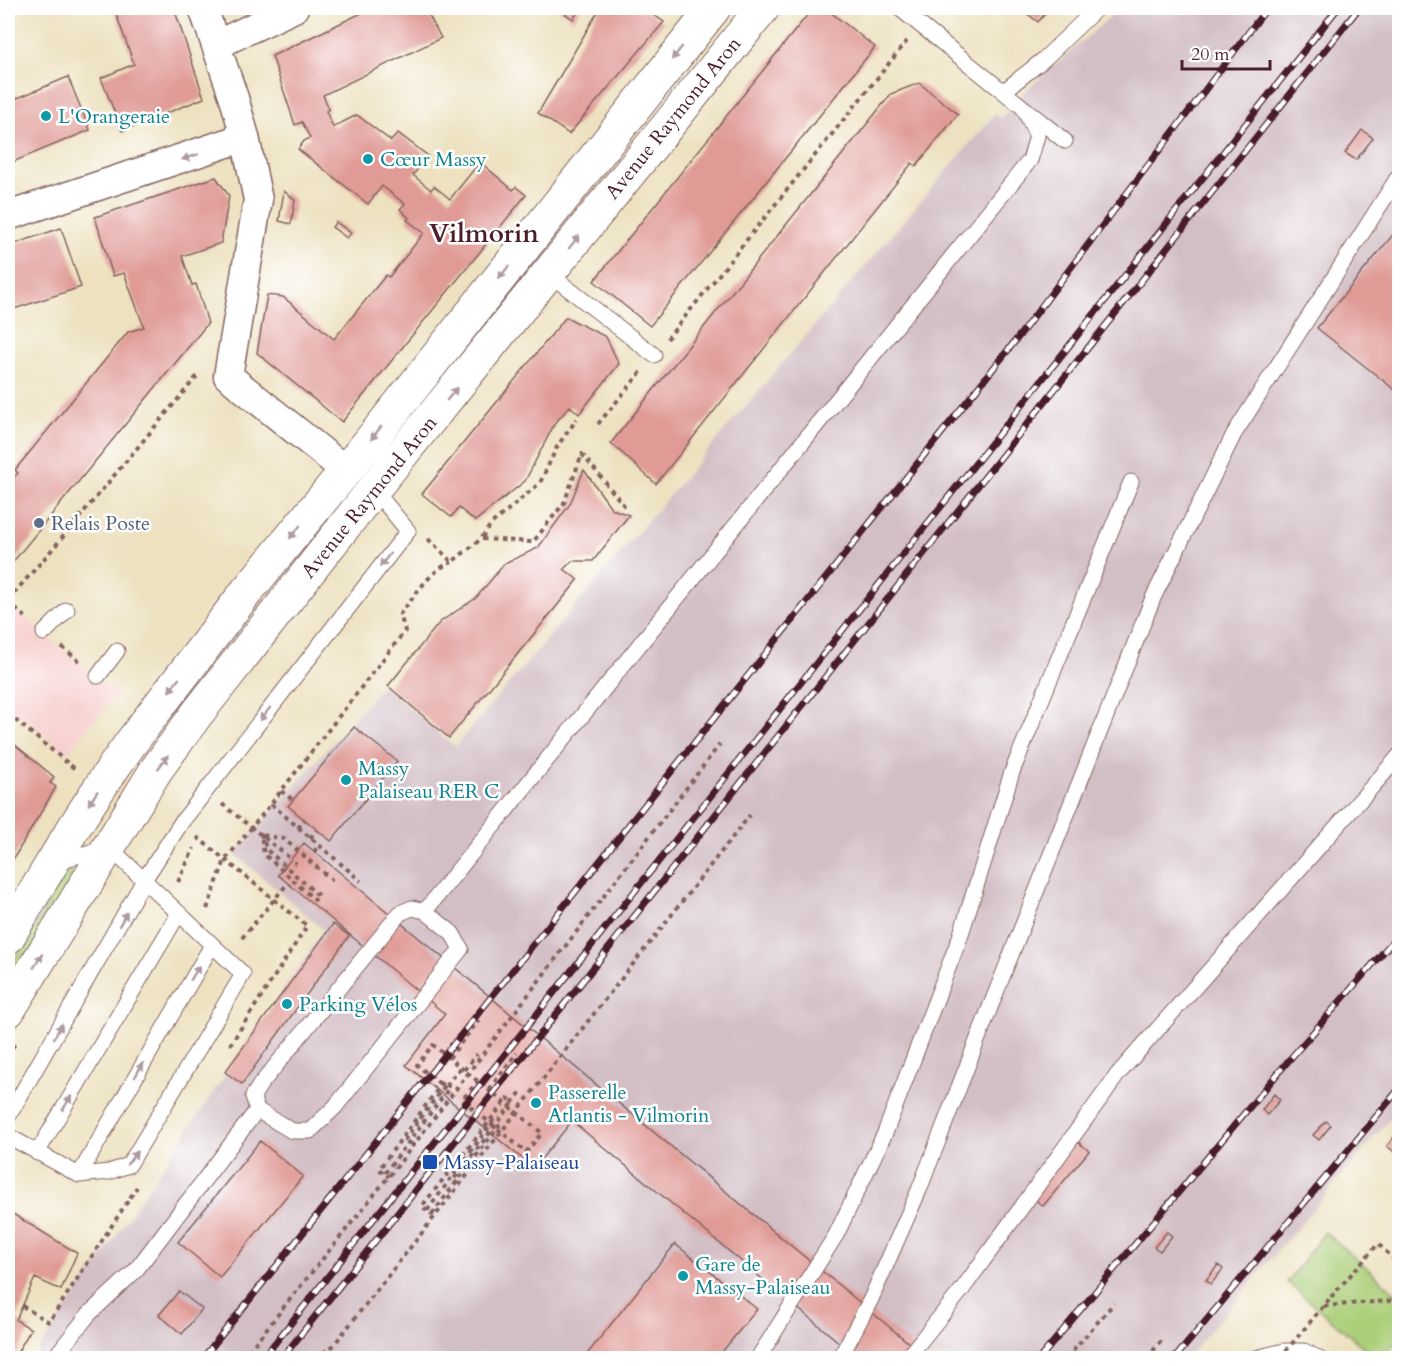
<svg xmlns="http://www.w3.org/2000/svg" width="1407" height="1366" viewBox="0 0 1407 1366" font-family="Cardo,serif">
	<rect width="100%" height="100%" fill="#fff"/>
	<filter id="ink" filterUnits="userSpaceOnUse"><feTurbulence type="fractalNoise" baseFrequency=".0167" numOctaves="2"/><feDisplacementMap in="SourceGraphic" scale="12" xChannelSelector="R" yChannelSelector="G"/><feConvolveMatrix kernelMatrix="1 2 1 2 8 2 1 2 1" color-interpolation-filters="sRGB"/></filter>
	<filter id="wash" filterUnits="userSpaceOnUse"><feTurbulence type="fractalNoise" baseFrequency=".008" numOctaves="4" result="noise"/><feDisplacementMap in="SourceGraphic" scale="24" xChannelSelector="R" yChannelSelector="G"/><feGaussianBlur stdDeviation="1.35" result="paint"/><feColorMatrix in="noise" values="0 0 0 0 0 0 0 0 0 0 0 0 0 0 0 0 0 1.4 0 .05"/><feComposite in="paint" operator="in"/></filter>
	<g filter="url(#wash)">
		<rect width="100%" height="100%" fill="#ede1c0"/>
		<path fill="#f7d0cf" d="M13,609L117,693L67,754L8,706V616Z"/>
		<path fill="#d2bec5" d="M1120,8H1399V1108L1187,1358H33L324,930L235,854L383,685L455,747L995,114L1001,118L1025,91Z"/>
		<path fill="#aace77" stroke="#7a7651" stroke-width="1.5" d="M67,872H73L77,878L8,997V970L47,906L51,888L59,877Z
			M1325,1232L1399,1296V1339L1383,1358H1376L1287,1282Z"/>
		<g id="blocks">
			<path fill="#e09b97" d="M114,8H174L204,98L122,131L101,78L134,64Z
				M372,8H425L441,38L323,95L329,109L326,111L333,127L357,115L391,141L398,133L428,156L413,175L431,190L434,186L450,199L480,162L513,190L516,187L526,195L342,422L257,353L267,295L283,297L334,339L386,275L389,277L424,233L407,220L409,218L400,209L405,204L382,186L368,204L298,149L304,141L310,138L302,122L295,125L272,56Z
				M557,8H581L573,19Z
				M600,8H643L664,22L569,134L538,113Z
				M813,8H825L875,47L650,326L594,281Z
				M1020,8H1050L1038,22Z
				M68,77L90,130L8,164V102Z
				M919,83L958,114L916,166L912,163L656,484L611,443L891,94Z
				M1362,130L1373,138L1356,160L1345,153Z
				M216,177L229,196L221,243L182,256L192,285L196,284L208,323L8,568V483L18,473L15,470L128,332L144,327L124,273L113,276L95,217Z
				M284,191L295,200L291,224L279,221Z
				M336,222L351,233L347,238L332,227Z
				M1400,226V394L1317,328Z
				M61,228L81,287L8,311V246Z
				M566,317L606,337L619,364L579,414L570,406L555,423L525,481L475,521L459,508L451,517L422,494Z
				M584,470L612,509L629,515L593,561H572L564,569L578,580L449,738L388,686L440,622L476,598L505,563L538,548L570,504Z
				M354,727L397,761L331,841L288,806Z
				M8,739L54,777L50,783L56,787L8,868Z
				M304,843L927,1358H858L572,1121L534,1168L406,1065L445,1014L278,875Z
				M333,924L349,936L242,1084L225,1072Z
				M1274,1094L1280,1100L1267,1115L1262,1110Z
				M1326,1121L1331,1125L1319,1140L1313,1135Z
				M1400,1129V1153L1398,1155L1387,1146Z
				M260,1141L303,1176L220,1277L178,1242Z
				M1078,1142L1089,1151L1043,1206L1032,1197Z
				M8,1211L77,1253L61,1290L35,1278L16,1320L31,1329L14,1358H8Z
				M1167,1232L1172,1236L1160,1251L1154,1247Z
				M675,1244L757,1309L717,1358H584Z
				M1218,1265L1223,1269L1211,1284L1206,1280Z
				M179,1291L202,1309L182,1334L159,1315Z"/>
		</g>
	</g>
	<g filter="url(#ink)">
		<use href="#blocks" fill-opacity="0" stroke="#83635f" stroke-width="1.5"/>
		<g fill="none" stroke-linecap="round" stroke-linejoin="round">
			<defs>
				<path id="lane" d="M899,8L1065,141
					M1004,91L1043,60L1097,8
					M548,273L654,355
					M44,633L67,610
					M98,676L117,651
					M257,1110L253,1096L260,1085L400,913L412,908L425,911
					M8,1117L144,880L181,823L408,531L381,498L372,491
					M8,1136L79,1175L109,1172L129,1165L243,974L109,847L58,861
					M37,1153L179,913
					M79,1175L212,945
					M54,1358L89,1314L136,1270L257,1110L292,1131H310L335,1107L461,949L452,933L425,911L1030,160L1037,136L1024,109
					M758,1358L836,1235L885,1133L960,937L1012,772L1131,482
					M840,1358L871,1299L919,1190L989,1010L1153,598L1234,434L1400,174
					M907,1358L961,1291L1118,1074L1400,755
					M1256,1358L1284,1351H1304L1318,1358"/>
				<path id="street" d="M203,8L234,98L245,137L258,200L228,376L345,470
					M216,45L294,8
					M8,216L245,137"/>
				<path id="secondary" d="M8,937C50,866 92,794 142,728L247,591L370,441L714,8
					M8,1011L156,770L196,715L372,491L763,8"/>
			</defs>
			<use href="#lane" stroke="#83635f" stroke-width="17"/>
			<use href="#street" stroke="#83635f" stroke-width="31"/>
			<use href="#secondary" stroke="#83635f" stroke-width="35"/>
			<path stroke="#83635f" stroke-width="4" stroke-dasharray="4.5 4.5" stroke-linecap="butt" d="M667,339L907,41
				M598,424L642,371
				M428,539L452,562L481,539L491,524L540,483L558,445L577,419
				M482,539L533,542L564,503L582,454L627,509
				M8,600L56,545L199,374
				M8,603L28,619
				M62,647L82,663
				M8,714L75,769
				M281,791L293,800
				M222,804L291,859
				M271,804L361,881
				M298,828L305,819
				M263,835L284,839L333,881
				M197,837L307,926L230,1045
				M310,838L317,830
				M314,852L319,845
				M294,862L296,864
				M178,882L194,848
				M316,901L264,854L261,834L267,850L320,897
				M207,909L225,860L271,804L405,631L400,614C415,596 430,570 452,562
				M242,938L288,883
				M8,1056L16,1041
				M449,1058L479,1020
				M464,1070L477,1054
				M446,1085L461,1067
				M489,1089L517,1053
				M512,1103L521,1092
				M413,1146L405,1139L444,1087L417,1065L433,1045L542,1133L526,1152L462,1100L478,1081
				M385,1173L450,1087L443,1082L379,1169L389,1177
				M427,1211L422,1206L508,1098L513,1103L453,1180L460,1186
				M432,1214L499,1126L493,1121L427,1211L436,1217
				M1331,1297L1378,1244L1400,1265
				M22,1306L49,1322L137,1187
				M1324,1306L1400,1300
				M243,1358L398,1165L720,744
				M316,1358L333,1346L750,815
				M1067,1358L1114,1303
				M1147,1358L1162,1340"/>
			<use href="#lane" stroke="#fff" stroke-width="15"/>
			<use href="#street" stroke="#fff" stroke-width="28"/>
			<use href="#secondary" stroke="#fff" stroke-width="33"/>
			<defs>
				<path id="rail" d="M203,1358L1016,340L1267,8
					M263,1358L1338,8
					M282,1358L1359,8
					M1040,1358L1289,1060L1400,933
					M1175,1358L1400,1088"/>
			</defs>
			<use href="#rail" stroke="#4a1f2b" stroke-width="7"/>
			<use href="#rail" stroke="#fff" stroke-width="4.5" stroke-dasharray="14" stroke-linecap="butt"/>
			<path stroke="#83635f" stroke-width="4" stroke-dasharray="4.5 4.5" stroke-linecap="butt" d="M1280,1358L1331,1297"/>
		</g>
		<defs><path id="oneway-solid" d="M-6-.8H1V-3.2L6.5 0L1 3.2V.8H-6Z" transform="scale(1.5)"/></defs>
		<g fill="#ae9aa0">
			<use href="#oneway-solid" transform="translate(677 53) rotate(128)"/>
			<use href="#oneway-solid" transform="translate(190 157) rotate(162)"/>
			<use href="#oneway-solid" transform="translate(574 242) rotate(-51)"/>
			<use href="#oneway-solid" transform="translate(504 272) rotate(128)"/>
			<use href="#oneway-solid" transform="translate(452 394) rotate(-51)"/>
			<use href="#oneway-solid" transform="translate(376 433) rotate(128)"/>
			<use href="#oneway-solid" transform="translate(295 532) rotate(129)"/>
			<use href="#oneway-solid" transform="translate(385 560) rotate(128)"/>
			<use href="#oneway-solid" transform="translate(174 685) rotate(128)"/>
			<use href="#oneway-solid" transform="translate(265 714) rotate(128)"/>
			<use href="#oneway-solid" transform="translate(163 762) rotate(-54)"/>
			<use href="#oneway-solid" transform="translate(93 798) rotate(123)"/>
			<use href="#oneway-solid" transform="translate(123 919) rotate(-61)"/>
			<use href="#oneway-solid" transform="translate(38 961) rotate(-58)"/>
			<use href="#oneway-solid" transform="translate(195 973) rotate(-59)"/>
			<use href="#oneway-solid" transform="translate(58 1031) rotate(-60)"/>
			<use href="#oneway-solid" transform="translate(139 1070) rotate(-60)"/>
			<use href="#oneway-solid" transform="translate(67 1103) rotate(-59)"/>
			<use href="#oneway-solid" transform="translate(132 1158) rotate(-52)"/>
		</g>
	</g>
	<g fill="#0f9aa8" stroke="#fff" stroke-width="2">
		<circle cx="46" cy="116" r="6"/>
		<circle cx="368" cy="159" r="6"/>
		<circle cx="346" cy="780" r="6"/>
		<circle cx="287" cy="1004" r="6"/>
		<circle cx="536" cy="1103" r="6"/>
		<circle cx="683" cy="1276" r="6"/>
	</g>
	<circle fill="#5c6f8a" stroke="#fff" stroke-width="2" cx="39" cy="523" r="6"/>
	<rect fill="#1a4fb4" stroke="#fff" stroke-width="2" x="422" y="1154" width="16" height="16" rx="3"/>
	<g text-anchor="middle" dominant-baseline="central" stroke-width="5" stroke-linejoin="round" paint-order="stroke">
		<g font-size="20" fill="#0d838f" stroke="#fff" text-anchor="start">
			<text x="58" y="116">L'Orangeraie</text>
			<text x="380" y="159">Cœur Massy</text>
			<text x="358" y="768">Massy<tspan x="358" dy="23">Palaiseau RER C</tspan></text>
			<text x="299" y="1004">Parking Vélos</text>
			<text x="548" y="1092">Passerelle<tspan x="548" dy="23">Atlantis - Vilmorin</tspan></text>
			<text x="695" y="1264">Gare de<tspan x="695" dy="23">Massy-Palaiseau</tspan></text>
		</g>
		<g font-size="20" fill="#4a1f2b" stroke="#fff">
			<text transform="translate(673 118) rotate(-51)">Avenue Raymond Aron</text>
			<text transform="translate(369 497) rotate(-51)">Avenue Raymond Aron</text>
		</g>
		<g font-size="20" fill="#4e5e75" stroke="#fff" text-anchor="start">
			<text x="51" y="523">Relais Poste</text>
		</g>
		<g font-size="20" fill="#164399" stroke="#fff" text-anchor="start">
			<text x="444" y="1162">Massy-Palaiseau</text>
		</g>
		<g font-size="26" font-weight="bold" fill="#4a1f2b" stroke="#fff">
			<text x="484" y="233">Vilmorin</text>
		</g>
	</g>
	<rect width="1407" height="1366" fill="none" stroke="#fff" stroke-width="30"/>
	<path d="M1182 60v9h88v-9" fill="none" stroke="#4a1f2b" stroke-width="3"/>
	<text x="1191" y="60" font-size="18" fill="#4a1f2b" stroke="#ffffff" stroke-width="4.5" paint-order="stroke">20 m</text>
</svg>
